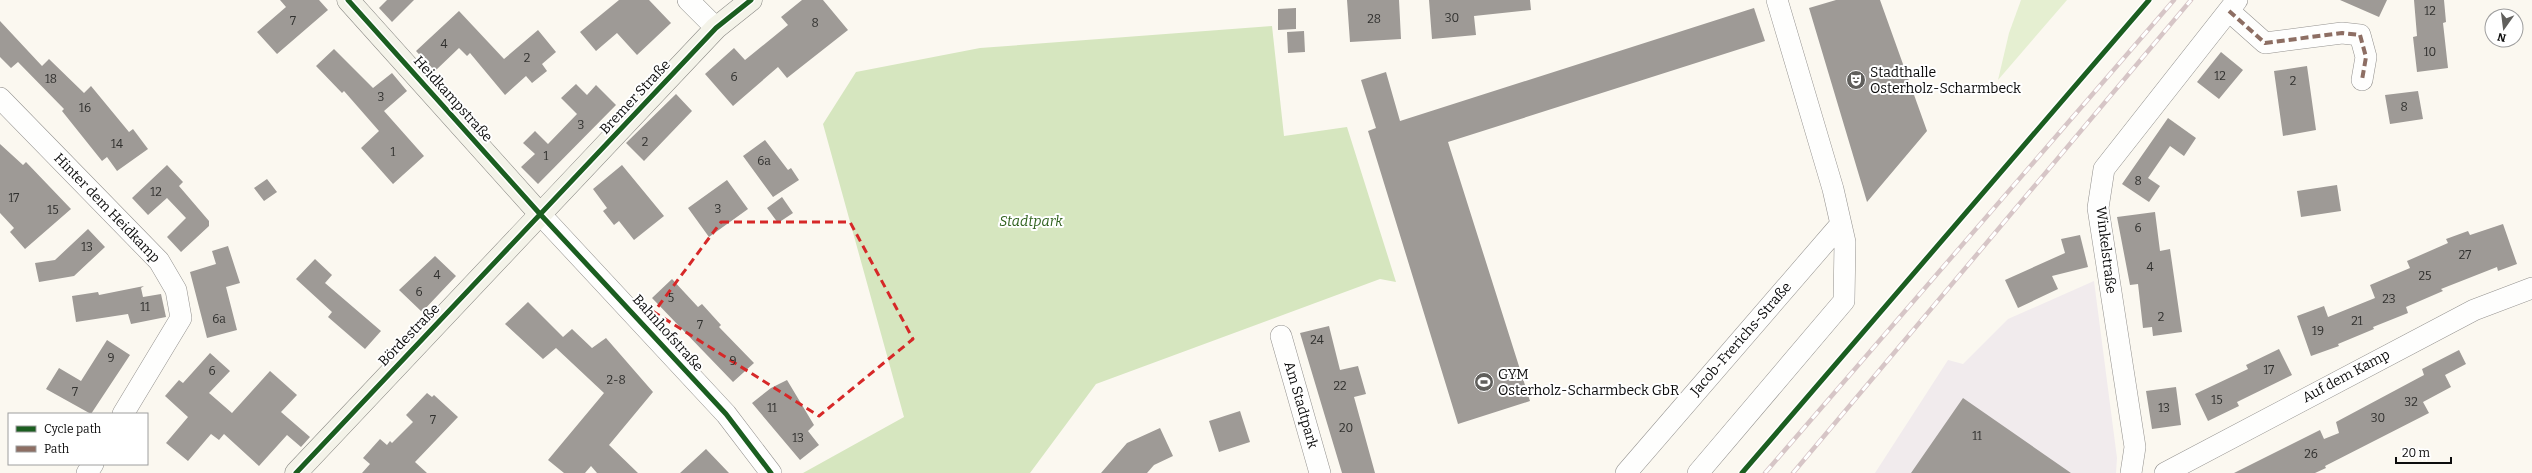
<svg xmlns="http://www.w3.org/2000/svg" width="2532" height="473" viewBox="0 0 2532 473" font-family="Bitter,serif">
	<rect width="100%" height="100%" fill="#fbf8f0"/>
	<path fill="#f1ebed" d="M2094,281L2117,458L2116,473H1875L1948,360L1963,364L2008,319Z"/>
	<path fill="#e5efd1" d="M2021,0H2067L1998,80L2009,33Z"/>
	<path fill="#d6e6bf" d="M1272,26L1284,136L1347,127L1396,282L1380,279L1096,384L1030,473H803L904,417L823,124L856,72L980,48Z"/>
	<path fill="#9e9a96" d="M280,0H319L328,10L277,54L257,32L286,7Z
		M387,0H414L392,22L379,8Z
		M619,0H649L671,23L637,55L617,33L596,51L580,32Z
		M802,0H823L848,30L787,78L778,67L733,106L705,74L734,48L745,60L788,25L781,17Z
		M1347,0H1399L1401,39L1350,42Z
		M1429,0H1530L1531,10L1474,16L1476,35L1432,39Z
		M1836,0H1880L1927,131L1867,202L1809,8Z
		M2340,0H2387L2379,17Z
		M2414,0H2444L2446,22L2443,23L2448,68L2417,72L2413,37L2417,36Z
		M1296,8V29L1278,30V9Z
		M1754,8L1765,41L1448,142L1530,401L1458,424L1368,131L1376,128L1361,80L1386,72L1400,121Z
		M459,11L504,59L538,30L556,52L542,64L547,71L532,83L526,76L505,95L470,53L467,56L459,48L435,71L416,51Z
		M0,21L42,66L49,59L84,93L91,86L129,132L133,129L148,149L117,171L107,157L102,161L62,111L64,109L18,62L11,68L0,57Z
		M1304,31L1305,52L1288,53L1287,32Z
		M334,49L373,88L392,73L407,91L384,111L424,156L393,184L361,148L379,131L344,91L342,93L316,66Z
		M2221,52L2243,70L2219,99L2197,82Z
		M2307,66L2316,130L2283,136L2274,71Z
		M576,84L587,95L596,85L616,105L538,184L521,167L535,154L523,143L535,131L548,144L577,114L561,98Z
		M2418,91L2423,119L2390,124L2385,95Z
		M676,94L692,111L644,161L626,143Z
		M2168,118L2196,138L2184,156L2170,146L2148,178L2160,186L2149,202L2122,184Z
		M765,140L788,170L791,168L799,180L773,197L743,156Z
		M0,144L23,165L26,162L71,209L25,249L10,232L14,228L0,213Z
		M167,165L183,182L179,186L209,221V226L181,252L167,237L186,218L167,198L148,215L132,198Z
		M622,165L664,216L634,240L619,221L614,225L603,211L607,208L593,189Z
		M267,179L277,192L264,201L254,188Z
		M727,180L748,209L709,237L688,208Z
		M2337,185L2341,211L2301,217L2297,191Z
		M782,197L793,213L778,223L767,208Z
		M2155,212L2160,251L2170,249L2182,332L2153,336L2152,327L2143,328L2138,284L2130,285L2117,217Z
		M2503,224L2517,264L2498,271L2497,267L2441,289L2443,291L2406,307L2408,313L2373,327L2374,329L2338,344L2339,346L2311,356L2297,316L2324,306L2328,317L2375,298L2370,285L2410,268L2407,261L2448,243L2446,239L2468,231L2470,235Z
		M88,229L105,247L74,276L39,282L35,263L55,260Z
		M2080,235L2088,267L2052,276L2058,289L2018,308L2005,280L2065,253L2061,239Z
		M228,246L240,283L226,287L237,330L207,338L190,272L216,264L212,251Z
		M435,256L456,276L422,312L399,290Z
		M315,259L332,275L325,283L381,331L365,349L328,317L332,312L296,279Z
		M672,279L698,307L702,304L721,325L719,327L754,363L733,382L652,298Z
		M144,286L141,288L143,297L161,294L166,317L131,324L128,314L76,322L72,296L98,292L99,295Z
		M528,302L563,337L572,329L592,348L606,338L653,392L609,445L638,473H597L591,466L585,473H564L548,460L604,393L556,348L543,359L505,324Z
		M1329,326L1340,370L1358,366L1366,394L1354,397L1375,473H1342L1300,333Z
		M107,340L130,355L91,414L46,389L59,368L81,381Z
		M2279,349L2292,375L2237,402L2239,406L2208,421L2195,394L2248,369L2246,365Z
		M2459,350L2466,364L2445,375L2451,387L2423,402L2429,413L2325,466L2326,468L2315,473H2234L2320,430L2324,439L2339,433L2336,422L2424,375L2422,369Z
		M210,353L230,371L209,393L232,413L270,371L297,395L281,412L310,437L301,447L287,435L259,466L224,434L219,440L211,434L188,461L166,443L188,417L165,396L179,380L183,383Z
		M787,380L814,425L808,431L819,445L800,460L752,403L771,388Z
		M2176,387L2181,425L2152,429L2146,391Z
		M427,393L432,397L434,395L458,417L415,462L427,473H362L370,464L363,458L380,439L387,445L390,441L392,443L413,422L406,415Z
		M1963,398L2071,473H1911Z
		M1240,411L1250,442L1219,452L1209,421Z
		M1160,428L1173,456L1154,465L1147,473H1101L1127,443Z
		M706,449L729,473H680Z"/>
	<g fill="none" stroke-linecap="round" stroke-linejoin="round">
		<defs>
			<path id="street" d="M688,0L716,28
				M2229,11L2265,43L2342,33L2360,35L2366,57L2362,80
				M0,98L159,261L176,290L181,318L123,414
				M540,214L726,414L771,473
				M1281,336L1320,473
				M87,473L93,464
				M1626,473L1841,224
				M1698,473L1844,301L1845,242L1833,189L1777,0
				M2131,473L2135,447L2098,208L2104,169L2237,0
				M2165,473L2474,310L2532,288"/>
			<path id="secondary" d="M348,0L540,214
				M296,473L716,28L751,0"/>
		</defs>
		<use href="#street" stroke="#94928f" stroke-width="22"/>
		<use href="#secondary" stroke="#8a8985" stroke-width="23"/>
		<use href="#street" stroke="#fefefd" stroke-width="21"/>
		<use href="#secondary" stroke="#f4f3e9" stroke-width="22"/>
		<defs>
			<path id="rail" d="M1765,473L2174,0
				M1793,473L2191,0"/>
		</defs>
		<use href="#rail" stroke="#d6c5c6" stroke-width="4.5"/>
		<use href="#rail" stroke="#fff" stroke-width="3" stroke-dasharray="9" stroke-linecap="butt"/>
		<path stroke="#8d6e63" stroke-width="4" stroke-dasharray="8 4" stroke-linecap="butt" d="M2229,11L2265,43L2342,33L2360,35L2366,57L2362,80"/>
		<defs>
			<path id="cycleway" d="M348,0L540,214L726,414L771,473
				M296,473L716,28L751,0
				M1742,473L2149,0"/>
		</defs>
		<use href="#cycleway" stroke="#fff" stroke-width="8"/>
		<use href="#cycleway" stroke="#1b5e20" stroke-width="5"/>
	</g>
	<path fill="none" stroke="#d62828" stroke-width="3" stroke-dasharray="8 5" stroke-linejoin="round" d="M721,222H850L913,339L819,416L654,312Z"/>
	<defs>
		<symbol id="theatre-disc" viewBox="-11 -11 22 22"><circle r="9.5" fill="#605f5c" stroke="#fff"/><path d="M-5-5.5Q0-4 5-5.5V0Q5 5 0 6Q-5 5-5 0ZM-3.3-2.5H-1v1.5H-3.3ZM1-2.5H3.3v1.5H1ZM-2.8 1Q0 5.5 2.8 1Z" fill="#fff"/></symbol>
		<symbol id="stadium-disc" viewBox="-11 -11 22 22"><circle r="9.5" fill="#605f5c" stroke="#fff"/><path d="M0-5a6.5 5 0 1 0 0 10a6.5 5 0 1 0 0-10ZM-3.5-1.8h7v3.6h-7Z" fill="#fff"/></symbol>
	</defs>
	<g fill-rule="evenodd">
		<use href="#theatre-disc" x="1845" y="69" width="22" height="22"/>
		<use href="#stadium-disc" x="1473" y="371" width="22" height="22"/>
	</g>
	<g text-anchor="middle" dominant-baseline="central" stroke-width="4" stroke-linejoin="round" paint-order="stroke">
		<g font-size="12" fill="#30302e">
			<text x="2430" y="11">12</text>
			<text x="1452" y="18">30</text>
			<text x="1374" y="19">28</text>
			<text x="293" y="21">7</text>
			<text x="815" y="23">8</text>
			<text x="444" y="44">4</text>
			<text x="2430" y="52">10</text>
			<text x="527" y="58">2</text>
			<text x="2220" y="76">12</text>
			<text x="734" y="77">6</text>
			<text x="51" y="79">18</text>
			<text x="2293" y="81">2</text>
			<text x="381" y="97">3</text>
			<text x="2404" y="107">8</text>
			<text x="85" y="108">16</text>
			<text x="581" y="125">3</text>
			<text x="645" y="142">2</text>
			<text x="117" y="144">14</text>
			<text x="393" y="152">1</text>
			<text x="546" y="156">1</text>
			<text x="764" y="161">6a</text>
			<text x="2138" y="181">8</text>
			<text x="156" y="192">12</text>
			<text x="14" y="198">17</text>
			<text x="718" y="209">3</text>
			<text x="53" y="210">15</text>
			<text x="2138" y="228">6</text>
			<text x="87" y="247">13</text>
			<text x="2465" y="255">27</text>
			<text x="2150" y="267">4</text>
			<text x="437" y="275">4</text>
			<text x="2425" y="276">25</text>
			<text x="419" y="292">6</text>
			<text x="671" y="298">5</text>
			<text x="2389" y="299">23</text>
			<text x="145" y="307">11</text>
			<text x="2161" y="317">2</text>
			<text x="219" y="319">6a</text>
			<text x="2357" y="321">21</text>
			<text x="700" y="325">7</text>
			<text x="2318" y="331">19</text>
			<text x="1317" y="340">24</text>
			<text x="111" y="358">9</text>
			<text x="733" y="361">9</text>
			<text x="2269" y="370">17</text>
			<text x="212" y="371">6</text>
			<text x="616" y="380">2-8</text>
			<text x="1340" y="386">22</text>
			<text x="75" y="392">7</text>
			<text x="2217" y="400">15</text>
			<text x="2411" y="402">32</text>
			<text x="772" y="408">11</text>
			<text x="2164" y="408">13</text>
			<text x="2378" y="418">30</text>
			<text x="433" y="420">7</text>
			<text x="1346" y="428">20</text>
			<text x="1977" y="436">11</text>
			<text x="798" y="438">13</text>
			<text x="2311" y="454">26</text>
		</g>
		<g font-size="14" fill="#0c0c0c" stroke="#fff" text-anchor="start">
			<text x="1870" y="72">Stadthalle<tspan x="1870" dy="16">Osterholz-Scharmbeck</tspan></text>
			<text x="1498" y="374">GYM<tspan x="1498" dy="16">Osterholz-Scharmbeck GbR</tspan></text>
		</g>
		<g font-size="14" fill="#0c0c0c" stroke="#fff">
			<text transform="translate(635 97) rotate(-47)">Bremer Straße</text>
			<text transform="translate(453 99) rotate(48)">Heidkampstraße</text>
			<text transform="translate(107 208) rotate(46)">Hinter dem Heidkamp</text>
			<text transform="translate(2106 250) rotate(83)">Winkelstraße</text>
			<text transform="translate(668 333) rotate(48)">Bahnhofstraße</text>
			<text transform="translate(409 335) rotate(-46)">Bördestraße</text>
			<text transform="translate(1741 339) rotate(-49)">Jacob-Frerichs-Straße</text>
			<text transform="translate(2346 376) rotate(-28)">Auf dem Kamp</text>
			<text transform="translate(1301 405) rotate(74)">Am Stadtpark</text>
		</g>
		<g font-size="14" font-style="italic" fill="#30621e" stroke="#fff">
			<text x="1031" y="221">Stadtpark</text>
		</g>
	</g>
	<rect x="8" y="413" width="140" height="52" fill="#ffffff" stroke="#9e9e9e"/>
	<rect x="16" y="426" width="20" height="6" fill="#1b5e20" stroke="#9e9e9e"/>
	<text x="44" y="433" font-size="12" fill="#0c0c0c">Cycle path</text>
	<rect x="16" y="446" width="20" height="6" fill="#8d6e63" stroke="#9e9e9e"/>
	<text x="44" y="453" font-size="12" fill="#0c0c0c">Path</text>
	<g transform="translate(2504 28) rotate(194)"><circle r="19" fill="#ffffff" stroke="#9e9e9e"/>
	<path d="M0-3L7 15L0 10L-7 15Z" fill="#605f5c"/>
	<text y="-6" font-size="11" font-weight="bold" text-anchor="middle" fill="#0c0c0c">N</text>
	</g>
	<path d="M2396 457v6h55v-6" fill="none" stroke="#0c0c0c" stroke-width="2"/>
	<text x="2402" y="457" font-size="12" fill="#0c0c0c" stroke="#ffffff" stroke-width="3" paint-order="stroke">20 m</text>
</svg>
